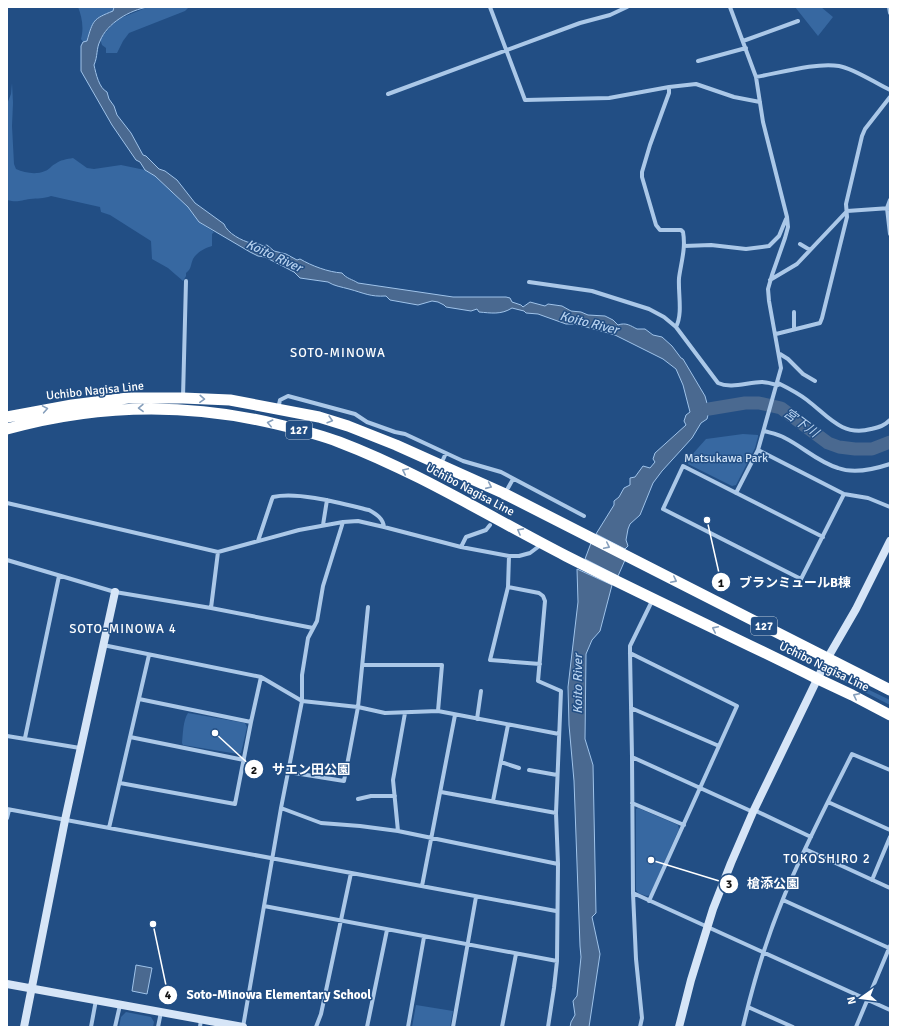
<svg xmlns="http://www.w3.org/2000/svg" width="897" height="1034" viewBox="0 0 897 1034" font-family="Signika,'Noto Sans JP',sans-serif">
	<rect width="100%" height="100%" fill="#224e84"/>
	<path fill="#3768a1" d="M78,7H114L113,11C94,19 92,20 87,41L83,42L81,39C84,28 82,17 78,7Z
		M148,7H189L185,11L129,33L123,41L117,53H106V48L102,45L100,39L116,20Z
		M795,7H821L833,17L818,36Z
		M12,83L13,103L12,126L14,164L16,169C25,173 36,175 45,171C49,170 51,166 55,164C60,160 67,159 73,158L87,168L94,169L121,165L145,170L155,176L188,207L199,222L214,232L212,234V246C205,248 197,252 193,259C190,266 192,268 186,273V276L183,281L168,268L152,259L151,241L110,215L101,212L100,207L51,196C43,199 38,198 30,199C21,200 18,203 7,200V104L11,94Z
		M743,434L758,435V437L755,448L736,485L732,486L688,464L690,457L706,439Z
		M842,677L890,700V705L845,682L840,679Z
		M188,713L245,723L247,727L241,753L238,754L183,745L182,743C183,734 183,720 188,713Z
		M638,808L678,825L679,829L650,895L647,896L638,893L636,890V809Z
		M416,1005L453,1011L450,1027H412Z
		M126,1012L151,1017L154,1022L153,1027H119L121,1017Z"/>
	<path fill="#4a6990" stroke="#9fc3ea" d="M114,7H148C130,10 107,23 100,41C96,49 98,56 94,65C96,74 99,88 107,92L109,99L114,106L117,115L131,133L143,155L146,156L159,169L165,171L177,180L195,203L224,224C227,233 242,241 251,243C256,244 258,243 263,246L267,245L274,251L286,254L297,260L300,259C312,266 328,272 342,273C347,279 352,279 358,283L453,297H506L510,298L512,302L521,305L523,307L530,302L545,306L548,304L562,306L571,311L581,312L588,315L605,316L613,320L618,325C626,322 631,326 637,329H645L653,335L662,337L672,346L681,358L683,359L705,396L708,407C714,408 720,406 725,405C722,412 716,413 709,411L707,419L701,423L692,438L662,471L653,483L640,515L630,524L628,529L626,540L628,546L625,549L596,534L614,505V501L619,497L624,488L630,485V478L635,477L643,466L650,468L655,462L653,459L655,453L686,425L684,421L686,415L690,412L683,385L676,369L663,359L615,335L605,332L575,324H566L538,314L526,313L524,311L512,308C501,315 491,313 479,312L477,309L471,311L446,307L444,305L438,302L432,301L418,305L390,300L386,296C370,297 364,293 349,289C342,287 334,286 328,282L300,278L294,272L265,257L258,256L250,252L199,222L188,207L155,176L145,170L140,162L136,160L112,125L81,71V46L83,42L87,41C93,20 93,19 113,11Z
		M591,543L625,560L618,576L585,559Z
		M577,569L612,585L600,631L592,640L586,654L585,739L593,765L596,913L592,917L600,954L589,1027H570L571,1022L575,1015L573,1001L577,996L581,957L580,946L574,781L569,725L568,687L578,602Z
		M136,965L152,968L147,994L132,991Z"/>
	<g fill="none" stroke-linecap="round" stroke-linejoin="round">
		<path stroke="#4a6990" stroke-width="13" d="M709,409L745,403H759L781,408L828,443L839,447L855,449H872L890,442"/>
		<path stroke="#436996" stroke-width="4" stroke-dasharray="4 2" stroke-linecap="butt" d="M494,516L505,495"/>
		<path stroke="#abc8e8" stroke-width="4" d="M490,7L525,100L609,98L669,87L696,84L734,97L760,102
			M730,7L756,77L763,122L787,217L788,227L785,238L772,275L768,289L769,301L781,368L758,450L736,493
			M889,7L890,13
			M743,41L798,21
			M698,61L746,48
			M756,77C779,73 817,62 839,66C855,69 875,83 890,90
			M669,87V93L650,145L642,172V177L656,225L660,230H681L683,232C686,248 681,263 679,278C678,294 683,313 676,327
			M388,94L580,23L610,15L627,7
			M890,200L887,208L890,234
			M800,244L810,250
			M684,246L711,245L746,249L769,246L779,236L786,219
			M770,280L797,264L847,211L890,208
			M529,282L592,291L649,309L664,317L676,327L718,383C731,389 748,382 762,382C767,382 772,384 778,385
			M794,329V312
			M776,334L820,323L822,318L847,217L846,204L862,136L865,129L890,97
			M780,354L788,359L803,374L815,381
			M778,383C788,388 798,393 807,400C828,416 842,437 871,429C879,427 884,426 890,420
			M183,397L186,281
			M278,409L280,400L288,396L355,414L367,422L395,432L405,434L463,461L501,472L584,516
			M764,431C771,433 778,434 785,438C803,447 818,462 838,468C854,474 875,469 890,464
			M758,450L844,494L868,498L890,507
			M441,464L446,453
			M508,488L513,479
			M7,503L218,552L299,530L343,522L358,521L384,527L461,547L509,556H519L530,553L542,544
			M323,525L327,500
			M823,537L683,466L663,509L801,579L844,494
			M258,541L272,499L273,497C298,491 344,504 369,510C376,514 383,518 384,527
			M461,547L466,537L486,530L490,525
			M509,556L508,587L490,660L540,664
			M7,560L115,592L211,608L313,628
			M508,587L539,593L543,596L545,601L538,681L561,691L556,813L558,864L557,961L554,988L548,1027
			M211,608L218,552
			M103,645L261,677L302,701L358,707L385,713L438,711L559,734
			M630,653L737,706L649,901
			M363,665H442L438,711
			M139,699L251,722
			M631,708L719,746
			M477,719L481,691
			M7,736L80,748
			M130,737L244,760
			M25,738L59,576
			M632,757L753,812
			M501,762L519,768
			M529,770L557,775
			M288,772L344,781L358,707L368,607
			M120,783L235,804L251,722L261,677
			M441,792L556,813
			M358,799L371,796H395
			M493,801L508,725
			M828,802L890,830
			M632,803L684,825
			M281,808L321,823L360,826L398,831L558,864
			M7,809L556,911
			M754,810L811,837
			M7,818L9,810
			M109,828L149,655
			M398,831L393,780L405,713
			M805,849L890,888
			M872,880L890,837
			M422,886L455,715
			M633,893L890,1010
			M783,900L889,948
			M264,906L557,961
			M748,1007L793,1027
			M91,1027L96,1000
			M115,1027L120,1005
			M158,1027L161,1012
			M200,1027L201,1019
			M243,1027L281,808L302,701V675L308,638L317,621L323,586L343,522
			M316,1027L321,1014L351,873
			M367,1027L387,930
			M408,1027L424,937
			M453,1027L476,897
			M502,1027L516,954
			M640,1027L642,1018L636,959L633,893L632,757L630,653V646L653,599
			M743,1027C753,984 766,940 783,899C803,849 828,802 852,754L890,770
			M856,1027L890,946"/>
		<path stroke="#d6e5f7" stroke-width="8" d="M7,984L243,1027
			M24,1027L65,820L115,592
			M679,1027L691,980L713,909L731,863L753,812L827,659L856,609L890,541"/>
		<path stroke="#fff" stroke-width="11" d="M7,417L72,405L128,398H183L230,400L319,417L348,426L396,445L503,493L890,690
			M7,429C97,404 185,402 276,424C297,429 318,434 339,442C418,472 490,517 566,556C649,598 734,637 818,679L852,695L890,715"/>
	</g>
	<defs><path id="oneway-chevron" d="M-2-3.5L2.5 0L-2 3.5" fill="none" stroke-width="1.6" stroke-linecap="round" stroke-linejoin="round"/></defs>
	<g stroke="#859ebb">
		<use href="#oneway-chevron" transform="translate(202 399) rotate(3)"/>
		<use href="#oneway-chevron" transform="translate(141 408) rotate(179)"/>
		<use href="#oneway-chevron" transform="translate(45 409) rotate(-10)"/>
		<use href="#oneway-chevron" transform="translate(330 420) rotate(16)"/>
		<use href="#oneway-chevron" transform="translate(270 423) rotate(-167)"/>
		<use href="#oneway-chevron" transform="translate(405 471) rotate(-155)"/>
		<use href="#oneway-chevron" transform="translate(489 486) rotate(24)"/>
		<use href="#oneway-chevron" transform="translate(520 531) rotate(-151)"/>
		<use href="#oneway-chevron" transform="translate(607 546) rotate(26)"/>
		<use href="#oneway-chevron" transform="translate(674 580) rotate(27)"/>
		<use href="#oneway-chevron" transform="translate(715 629) rotate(-154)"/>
		<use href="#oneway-chevron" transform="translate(856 696) rotate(-153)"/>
	</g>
	<g text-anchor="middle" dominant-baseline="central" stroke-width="3" stroke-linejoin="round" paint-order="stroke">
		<g fill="#224e84" stroke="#bdcada" stroke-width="1">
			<rect x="286" y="421" width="26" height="18" rx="3"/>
			<rect x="751" y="617" width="26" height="18" rx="3"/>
		</g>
		<g font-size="11" font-weight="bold" fill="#fff">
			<text x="299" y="430">127</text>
			<text x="764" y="626">127</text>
		</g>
		<g font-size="12" fill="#fff" stroke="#224e84">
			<text transform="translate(95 391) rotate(-6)">Uchibo Nagisa Line</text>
			<text transform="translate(470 490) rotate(28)">Uchibo Nagisa Line</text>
			<text transform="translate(824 667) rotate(26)">Uchibo Nagisa Line</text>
		</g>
		<g font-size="12" fill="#cfe2f6" stroke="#224e84">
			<text x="726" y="458">Matsukawa Park</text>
		</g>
		<g font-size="13" font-style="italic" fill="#b7d2f0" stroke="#224e84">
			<text transform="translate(274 256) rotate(25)">Koito River</text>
			<text transform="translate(589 323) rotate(14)">Koito River</text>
			<text transform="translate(801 423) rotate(36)">宮下川</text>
			<text transform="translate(578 684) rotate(-90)">Koito River</text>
		</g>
		<g font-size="13" letter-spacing="1" fill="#fff" stroke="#224e84">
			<text x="338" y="353">SOTO-MINOWA</text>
			<text x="123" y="629">SOTO-MINOWA 4</text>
			<text x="827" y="859">TOKOSHIRO 2</text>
		</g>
	</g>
	<path fill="none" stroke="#fff" stroke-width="1.5" d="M707 520L721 582M215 733L254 769M651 860L729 884M153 924L168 995"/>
	<g fill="#fff" stroke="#224e84" stroke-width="1.5">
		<circle cx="707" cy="520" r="4"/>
		<circle cx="215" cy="733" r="4"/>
		<circle cx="651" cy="860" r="4"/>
		<circle cx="153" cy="924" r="4"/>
		<circle cx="721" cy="582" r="10"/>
		<circle cx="254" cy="769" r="10"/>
		<circle cx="729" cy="884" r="10"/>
		<circle cx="168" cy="995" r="10"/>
	</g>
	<g font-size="12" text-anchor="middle" font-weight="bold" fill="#111">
		<text x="721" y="587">1</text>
		<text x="254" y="774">2</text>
		<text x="729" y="888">3</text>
		<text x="168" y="999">4</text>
	</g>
	<g font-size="13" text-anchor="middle" font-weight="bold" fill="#fff" stroke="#224e84" stroke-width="3" stroke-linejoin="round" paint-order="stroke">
		<text x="795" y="587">ブランミュールB棟</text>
		<text x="311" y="774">サエン田公園</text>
		<text x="773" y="888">槍添公園</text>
		<text x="279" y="999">Soto-Minowa Elementary School</text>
	</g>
	<rect width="897" height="1034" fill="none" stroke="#ffffff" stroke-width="16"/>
	<g transform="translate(861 998) rotate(256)" stroke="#224e84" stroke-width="3" paint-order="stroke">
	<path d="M0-3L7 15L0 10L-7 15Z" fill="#ffffff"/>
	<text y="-6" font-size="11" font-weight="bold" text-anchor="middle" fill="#ffffff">N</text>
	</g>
</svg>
